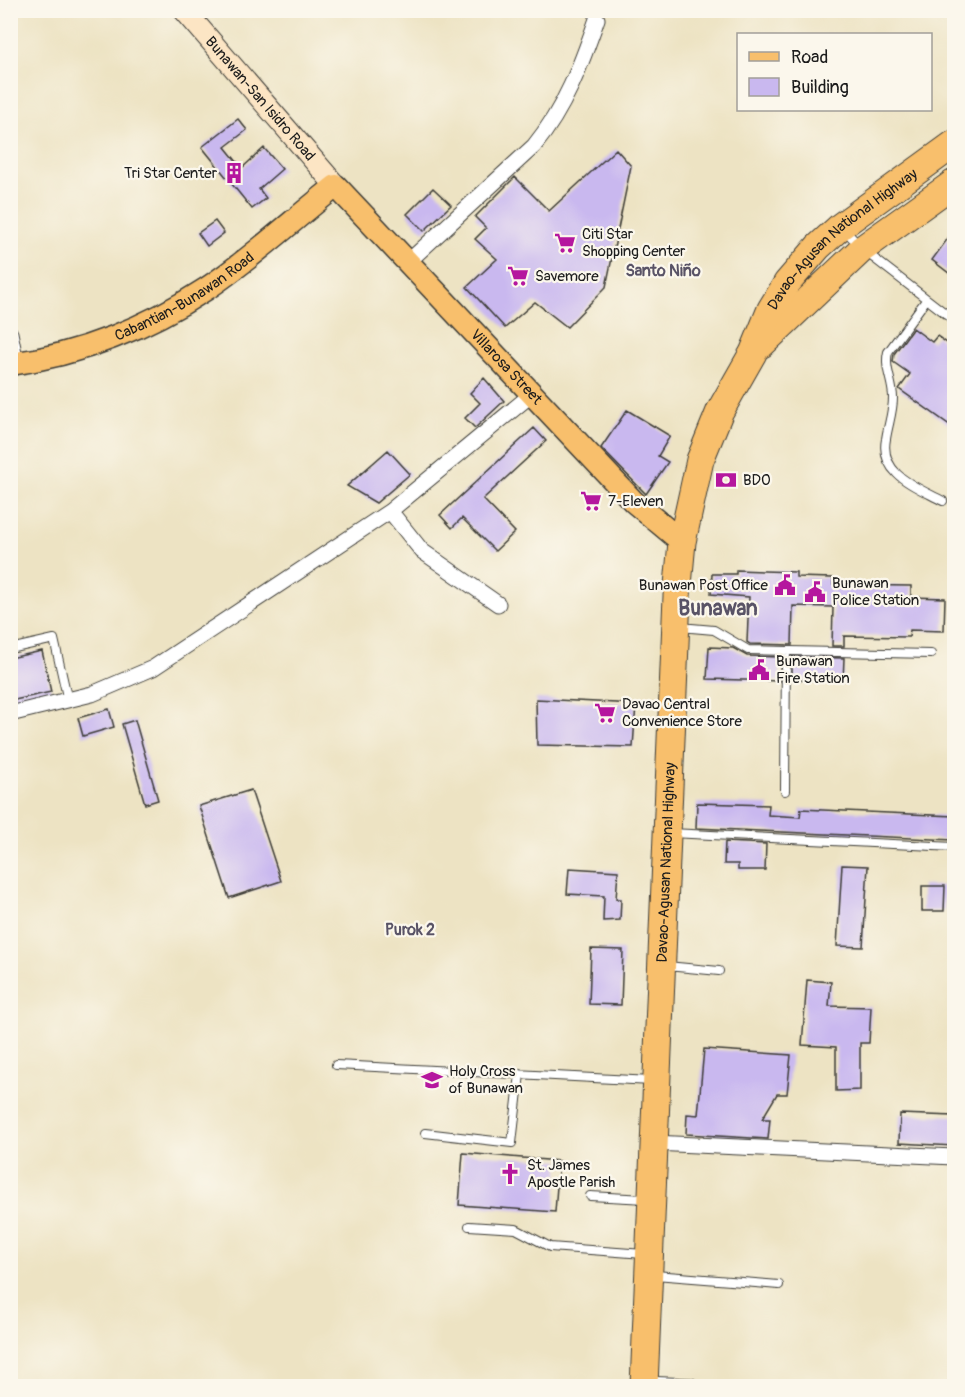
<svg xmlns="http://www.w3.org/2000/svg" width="965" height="1397" viewBox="0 0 965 1397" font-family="Pangolin,sans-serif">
	<rect width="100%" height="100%" fill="#fbf7ec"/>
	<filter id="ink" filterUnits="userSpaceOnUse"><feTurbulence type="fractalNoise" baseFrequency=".0167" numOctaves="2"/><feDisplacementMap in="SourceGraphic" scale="12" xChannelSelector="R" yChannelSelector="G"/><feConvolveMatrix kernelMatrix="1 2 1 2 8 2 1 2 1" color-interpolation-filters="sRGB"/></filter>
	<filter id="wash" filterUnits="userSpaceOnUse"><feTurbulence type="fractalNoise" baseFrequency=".008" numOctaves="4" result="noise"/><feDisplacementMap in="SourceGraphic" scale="24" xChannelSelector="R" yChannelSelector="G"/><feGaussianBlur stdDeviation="1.35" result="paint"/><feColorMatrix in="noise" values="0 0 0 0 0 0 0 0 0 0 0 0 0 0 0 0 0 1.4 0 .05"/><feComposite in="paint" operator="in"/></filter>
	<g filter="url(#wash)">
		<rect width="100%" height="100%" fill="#ede3c3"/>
		<g id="blocks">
			<path fill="#c9b8ef" d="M238,119L247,130L225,147L242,168L264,148L282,169L259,189L266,198L252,209L202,147Z
				M616,149L631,166L606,287L567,327L535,302L505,328L467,287L497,259L475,239L486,228L475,217L515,177L549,211Z
				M433,188L451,205L424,231L407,214Z
				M215,221L224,233L207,246L198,233Z
				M954,230V277L932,260Z
				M913,328L932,342L937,336L954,348V428L899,389L910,374L893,362L894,354Z
				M484,378L504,401L475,428L465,418L480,403L470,393Z
				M627,410L670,436L658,456L668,462L646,494L601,448Z
				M534,428L546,441L483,499L515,532L495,551L462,518L452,528L440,515Z
				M388,450L410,474L376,503L347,486Z
				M736,570L796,572V577L833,578V585L911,586V597L945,598L944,631L910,630L909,637L844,636V646H832L833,607L793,606L792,645L750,644L747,642L749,597L711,594L712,574H736Z
				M709,647L733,648L747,656L780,657V681L707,679Z
				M42,651L51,692L10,701V658Z
				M792,657L844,658L843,681L792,680Z
				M536,699L636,704L633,747L537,745Z
				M109,709L114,727L83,736L78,718Z
				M135,720L158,800L145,804L122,724Z
				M251,790L281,881L229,898L199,806Z
				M697,803L769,805L768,815L800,817L801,809L954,816V840L696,828Z
				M725,842L766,844L765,870H738V864H724Z
				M842,865L868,866L863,947L837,946Z
				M569,868L618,871L616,899H621L620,920L603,921L604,896L567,894Z
				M922,886H945L944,911H922Z
				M591,949L623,950L621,1005L589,1004Z
				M807,980L831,982L829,1006L871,1007L869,1043H860V1090L836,1091V1047L802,1045Z
				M704,1049L791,1055L787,1094H777L762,1119H770L768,1139L686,1134L687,1114L698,1115Z
				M900,1114L954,1116V1146L899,1143Z
				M463,1153L559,1161L555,1212L459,1205Z"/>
		</g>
	</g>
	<g filter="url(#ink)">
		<use href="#blocks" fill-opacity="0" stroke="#3b3a35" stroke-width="1.5"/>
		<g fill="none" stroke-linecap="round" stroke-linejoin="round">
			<defs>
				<path id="lane" d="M845,230L862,249L954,320
					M926,300L888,352C884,368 893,382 893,398C893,412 888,425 886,439C879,475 917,487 943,501
					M680,627L714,630L748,650L931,654
					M10,649L54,639L68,701
					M785,791L786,651
					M671,833L954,847
					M667,966L719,971
					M336,1065L652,1081
					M425,1133L512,1143L520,1074
					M590,1196L646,1199
					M469,1226L516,1229L550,1247L644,1254
					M655,1275L779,1285"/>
				<path id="street" d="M408,262L534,146C565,108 581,65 597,19
					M10,333L16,363
					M390,511L422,551L498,604
					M10,714L92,694L153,668L390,511L532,394
					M653,1143L954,1157
					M644,1384L691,1386"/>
				<g id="secondary">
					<path id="s1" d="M184,10L336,186"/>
				</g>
				<g id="primary">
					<path id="s2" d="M10,364C80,355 148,327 206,289C250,260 294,219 336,186L634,502L682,542"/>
				</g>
				<g id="highway">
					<path d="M762,344L862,249L954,183"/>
					<path id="s3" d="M644,1386L677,596L682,542L700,460L720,411L753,353L771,309L787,283L818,247L841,226L954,144"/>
				</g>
			</defs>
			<use href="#lane" stroke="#3b3a35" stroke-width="10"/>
			<use href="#street" stroke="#3b3a35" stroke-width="17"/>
			<use href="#secondary" stroke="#3b3a35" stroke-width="23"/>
			<use href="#primary" stroke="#3b3a35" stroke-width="25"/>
			<use href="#highway" stroke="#3b3a35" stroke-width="29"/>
			<use href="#lane" stroke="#fff" stroke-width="8"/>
			<use href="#street" stroke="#fff" stroke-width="15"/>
			<use href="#secondary" stroke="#fce5c4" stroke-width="21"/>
			<use href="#primary" stroke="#f8bf6c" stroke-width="22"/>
			<use href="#highway" stroke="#f8bf6c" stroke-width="27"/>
		</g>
	</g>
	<defs>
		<symbol id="building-bare" viewBox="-9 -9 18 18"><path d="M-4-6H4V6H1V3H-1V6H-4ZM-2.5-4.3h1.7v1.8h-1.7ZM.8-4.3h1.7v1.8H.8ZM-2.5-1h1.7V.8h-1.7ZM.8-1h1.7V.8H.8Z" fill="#b5179e" stroke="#fbf7ec" stroke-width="2.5" paint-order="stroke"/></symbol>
		<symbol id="supermarket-bare" viewBox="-9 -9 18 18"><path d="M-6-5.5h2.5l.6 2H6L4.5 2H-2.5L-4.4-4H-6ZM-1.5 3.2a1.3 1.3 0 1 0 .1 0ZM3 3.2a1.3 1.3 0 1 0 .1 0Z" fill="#b5179e" stroke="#fbf7ec" stroke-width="2.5" paint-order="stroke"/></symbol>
		<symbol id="bank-bare" viewBox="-9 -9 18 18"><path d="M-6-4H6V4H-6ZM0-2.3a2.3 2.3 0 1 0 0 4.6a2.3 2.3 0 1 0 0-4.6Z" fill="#b5179e" stroke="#fbf7ec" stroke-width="2.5" paint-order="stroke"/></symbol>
		<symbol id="civic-bare" viewBox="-9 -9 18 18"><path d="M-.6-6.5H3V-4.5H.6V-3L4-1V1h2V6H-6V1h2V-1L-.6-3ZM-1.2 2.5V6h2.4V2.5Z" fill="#b5179e" stroke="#fbf7ec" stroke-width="2.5" paint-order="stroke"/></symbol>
		<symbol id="school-bare" viewBox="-9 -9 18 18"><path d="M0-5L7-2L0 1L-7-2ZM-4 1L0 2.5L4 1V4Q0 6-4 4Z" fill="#b5179e" stroke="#fbf7ec" stroke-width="2.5" paint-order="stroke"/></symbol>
		<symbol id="church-bare" viewBox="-9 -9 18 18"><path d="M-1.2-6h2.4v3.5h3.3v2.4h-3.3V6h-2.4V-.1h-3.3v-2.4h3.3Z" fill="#b5179e" stroke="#fbf7ec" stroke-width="2.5" paint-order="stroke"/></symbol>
	</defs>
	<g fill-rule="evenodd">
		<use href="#building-bare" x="219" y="158" width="30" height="30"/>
		<use href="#supermarket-bare" x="550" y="228" width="30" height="30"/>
		<use href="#supermarket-bare" x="503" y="261" width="30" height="30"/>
		<use href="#bank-bare" x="711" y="465" width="30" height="30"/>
		<use href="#supermarket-bare" x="576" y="486" width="30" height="30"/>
		<use href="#civic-bare" x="770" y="570" width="30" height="30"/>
		<use href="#civic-bare" x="800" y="577" width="30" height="30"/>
		<use href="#civic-bare" x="744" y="655" width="30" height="30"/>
		<use href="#supermarket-bare" x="590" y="698" width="30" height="30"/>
		<use href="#school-bare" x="417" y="1065" width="30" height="30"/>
		<use href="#church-bare" x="495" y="1159" width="30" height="30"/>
	</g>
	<g text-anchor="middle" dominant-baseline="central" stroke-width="4.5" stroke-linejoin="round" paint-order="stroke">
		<g font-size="15" fill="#1c1c1c" stroke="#fbf7ec">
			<text stroke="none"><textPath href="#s1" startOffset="117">Bunawan-San Isidro Road</textPath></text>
			<text stroke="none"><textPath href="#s3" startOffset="1197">Davao-Agusan National Highway</textPath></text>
			<text stroke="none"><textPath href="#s2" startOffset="189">Cabantian-Bunawan Road</textPath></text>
			<text stroke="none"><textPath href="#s2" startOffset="626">Villarosa Street</textPath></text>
			<text stroke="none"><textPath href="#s3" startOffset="524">Davao-Agusan National Highway</textPath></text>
		</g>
		<g font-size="15" fill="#1c1c1c" stroke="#fbf7ec" text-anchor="start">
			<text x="217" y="173" text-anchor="end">Tri Star Center</text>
			<text x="582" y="234">Citi Star<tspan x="582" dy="17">Shopping Center</tspan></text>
			<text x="535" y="276">Savemore</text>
			<text x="743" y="480">BDO</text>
			<text x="608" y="501">7-Eleven</text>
			<text x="832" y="583">Bunawan<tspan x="832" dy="17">Police Station</tspan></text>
			<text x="768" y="585" text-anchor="end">Bunawan Post Office</text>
			<text x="776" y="661">Bunawan<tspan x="776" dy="17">Fire Station</tspan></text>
			<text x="622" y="704">Davao Central<tspan x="622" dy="17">Convenience Store</tspan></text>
			<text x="449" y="1071">Holy Cross<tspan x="449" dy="17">of Bunawan</tspan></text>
			<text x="527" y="1165">St. James<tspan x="527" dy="17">Apostle Parish</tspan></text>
		</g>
		<g font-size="16" font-weight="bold" fill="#595366" stroke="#fbf7ec">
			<text x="663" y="271">Santo Niño</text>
			<text x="410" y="930">Purok 2</text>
		</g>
		<g font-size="21" font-weight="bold" fill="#595366" stroke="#fbf7ec">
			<text x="718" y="608">Bunawan</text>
		</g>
	</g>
	<rect width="965" height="1397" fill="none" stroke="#fbf7ec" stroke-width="36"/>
	<rect x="737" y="33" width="195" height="78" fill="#fbf7ec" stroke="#a29f99" stroke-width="1.5"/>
	<rect x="749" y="52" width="30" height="9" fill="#f8bf6c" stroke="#a29f99" stroke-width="1.5"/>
	<text x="791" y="63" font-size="18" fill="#1c1c1c">Road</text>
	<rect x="749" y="78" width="30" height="18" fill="#c9b8ef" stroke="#a29f99" stroke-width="1.5"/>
	<text x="791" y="93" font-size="18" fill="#1c1c1c">Building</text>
</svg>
